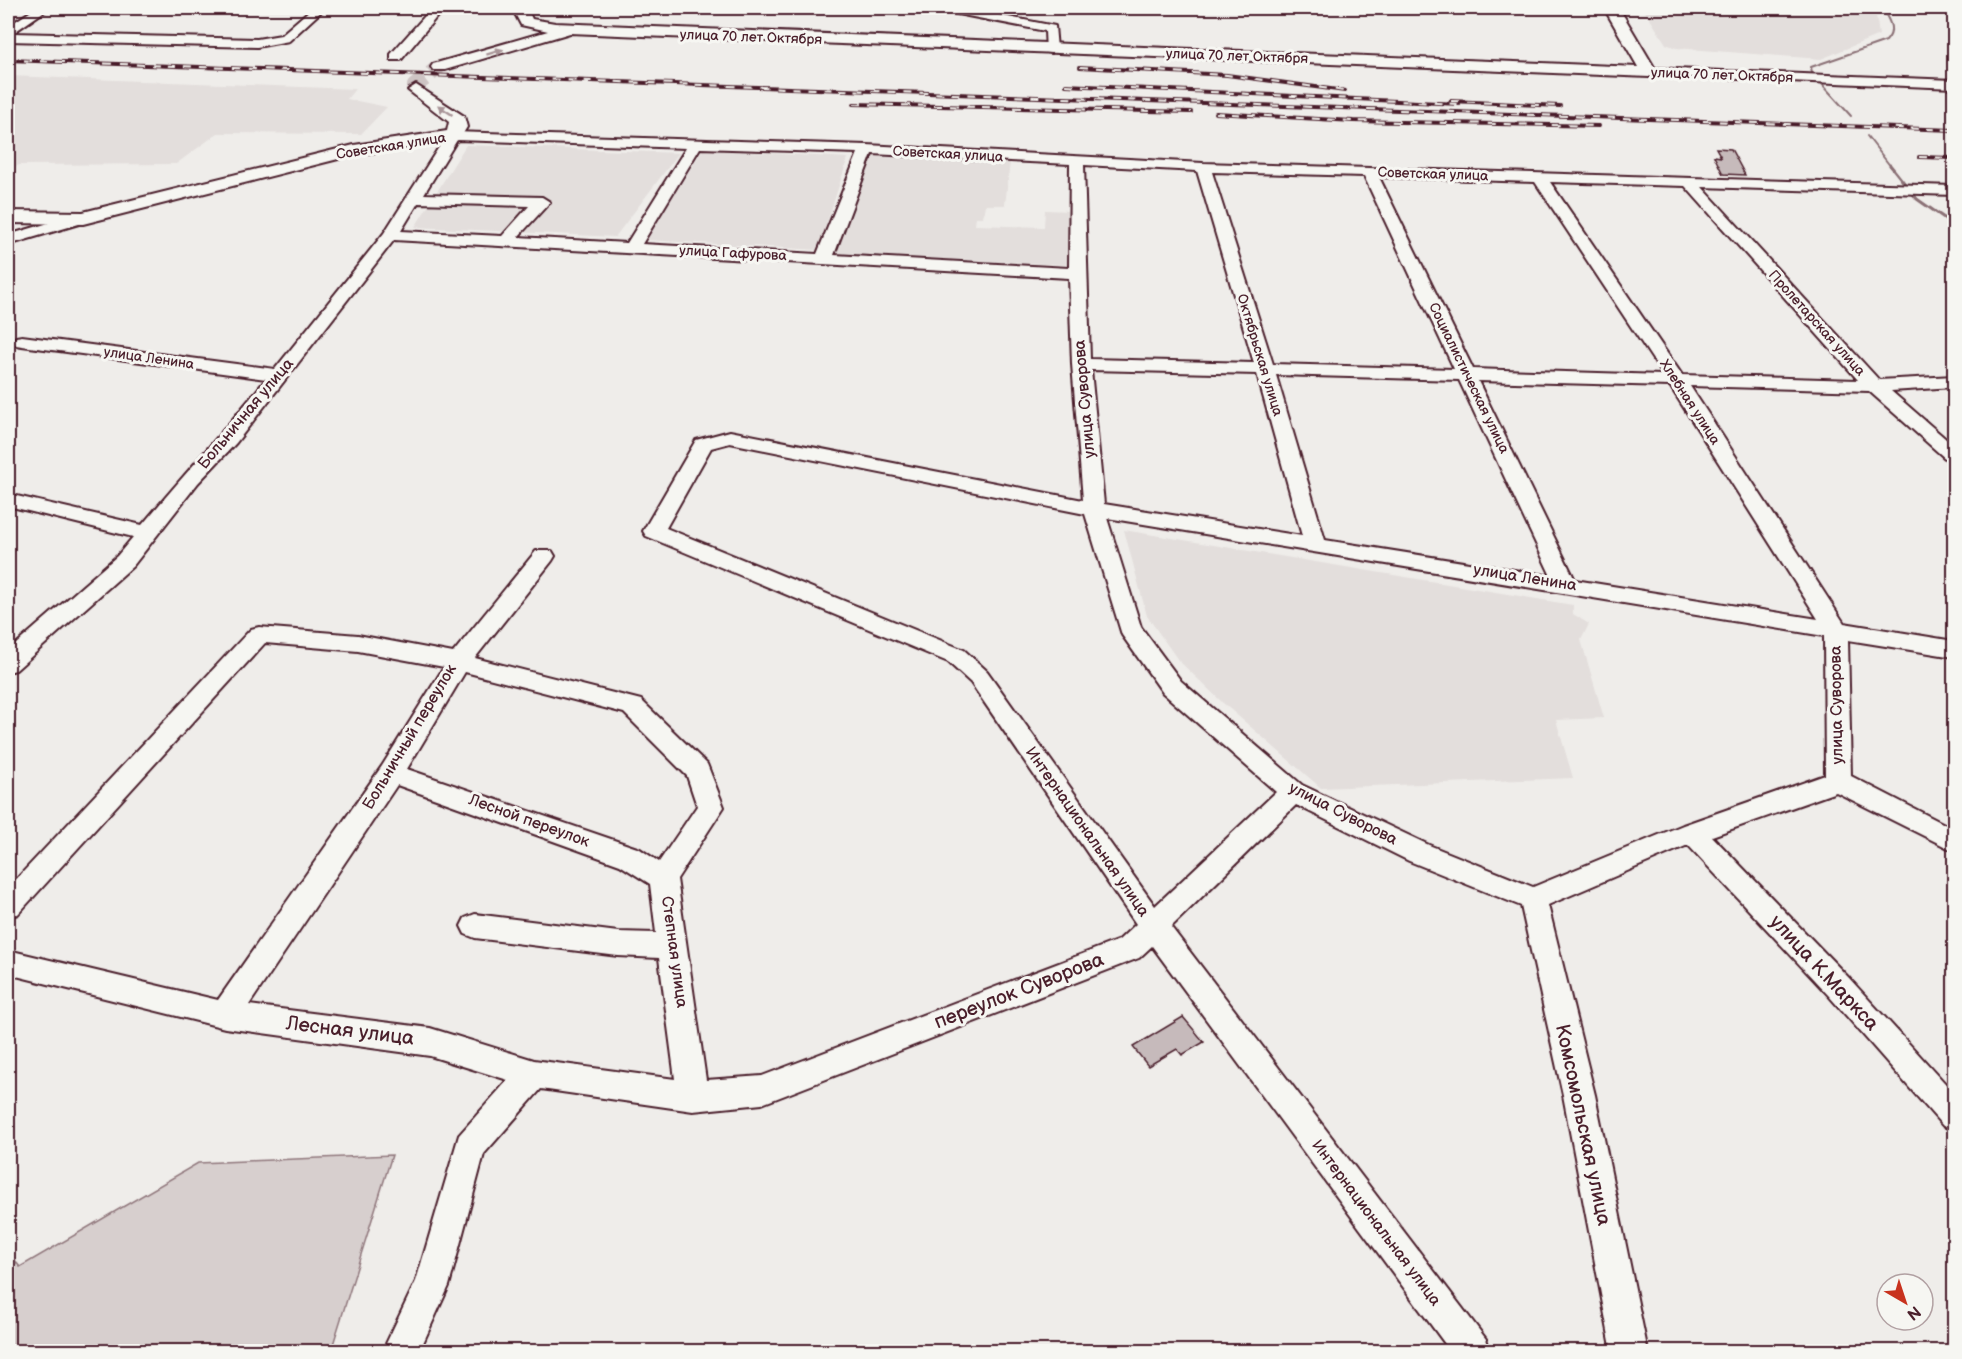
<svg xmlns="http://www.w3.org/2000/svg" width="1962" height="1359" viewBox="0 0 1962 1359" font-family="'Balsamiq Sans',sans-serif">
	<rect width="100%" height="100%" fill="#efedea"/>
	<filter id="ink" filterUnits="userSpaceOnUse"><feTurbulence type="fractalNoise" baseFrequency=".0167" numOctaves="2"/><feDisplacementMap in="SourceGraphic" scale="12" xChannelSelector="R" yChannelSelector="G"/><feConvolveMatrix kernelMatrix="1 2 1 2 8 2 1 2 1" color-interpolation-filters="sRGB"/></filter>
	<g filter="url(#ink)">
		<path fill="#e3dedc" d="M1643,8H1875L1879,35L1821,59L1676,48L1666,44Z
			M8,76L355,89L347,99L387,107L361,134L218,133L176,164L19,165L8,172Z
			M466,145L679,153L615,237L415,227Z
			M703,149L848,158L818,250L646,240Z
			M867,156L1010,162L1005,205H985L983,217H976L975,225L1044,227L1045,210L1071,211L1069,265L832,255Z
			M1124,530L1573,605V614L1589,624L1581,640L1604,718L1556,720L1573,778L1321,788L1223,703L1178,660L1147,616Z"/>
		<path fill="#d7cfce" stroke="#90777c" stroke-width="1.5" d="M392,1155L331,1351H8V1252L20,1267L198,1163Z"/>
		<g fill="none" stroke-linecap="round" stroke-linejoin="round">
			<path stroke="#8a6f74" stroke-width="2" d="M1851,116L1812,73L1811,67L1886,41C1897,30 1888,19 1882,8
				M1867,136L1891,167"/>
			<path stroke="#8a6f74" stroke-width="3" d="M1890,165L1917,199L1954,225"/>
		</g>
		<path fill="#c6babb" stroke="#4a1f2b" stroke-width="1.5" d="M1716,148L1731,149L1745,175L1723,174L1714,156L1721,157Z
			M1183,1017L1204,1042L1182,1055L1177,1049L1148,1066L1133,1047Z"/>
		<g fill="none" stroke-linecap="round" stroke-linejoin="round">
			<path stroke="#cec4c4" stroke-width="16" stroke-dasharray="16 8" stroke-linecap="butt" d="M416,90L415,86L439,67"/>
			<defs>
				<path id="minor" d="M36,8H49L13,33L257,39L281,35L312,8H325L289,41L257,47L8,41V26Z
					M432,8H444L401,60H391V54Z
					M941,8H962L1055,26L1057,49L1051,53L1046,52L1045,31L947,12Z
					M1649,68L1954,80V88L1644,75L1642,72Z
					M453,132L867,145L1203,163L1954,186V195L1702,187L1879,380L1954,376V387L1891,391L1954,446V462L1947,460L1869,391L1690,386L1844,623L1954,641V657L1848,640L1851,776L1954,829V851L1836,792L1712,836L1849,978L1954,1093V1130L1943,1126L1829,996L1688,845L1548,905L1595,1095L1648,1352H1612L1563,1095L1521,906L1409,861L1296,805L1171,927L1486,1339L1491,1352H1451L1152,946L1139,958L762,1104L693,1111L541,1089L484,1154L449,1286L419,1352H382L416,1281L459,1135L508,1080L430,1056L225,1028L8,974V950L218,1000L382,766L444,667L358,651L265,643L18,914L8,917V888L251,629L259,627L358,635L453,653L536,551H552L555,556L552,561L475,658L641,700L707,764L724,807L677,879L706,1080L762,1076L1119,940L1136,924L971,683L948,662L646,536L643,531L696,440L730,431L1083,500L1072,364L1069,278L394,240L236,443L198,483L133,566L16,670L8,672V651L117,556L133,537L8,506V494L142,525C183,476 226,429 266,379L22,346L16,345L13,341L16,337L22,336L275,369L384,233L446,136ZM457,140L686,148L627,243L518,237L550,202L542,197L424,194ZM700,148L858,153L817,254L642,244ZM872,154L1070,164L1069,268L834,255ZM1084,165L1197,171L1254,363L1090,359ZM1212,172L1364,176L1454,369L1273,364ZM1379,177L1535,182L1663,375L1473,369ZM1550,182L1685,186L1858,380L1682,375ZM418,203L529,206L502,236L401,231ZM1091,370L1257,374L1302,536L1104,504ZM1276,375L1459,380L1551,576L1325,540ZM1478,381L1670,386L1818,619L1575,580ZM730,443L1085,514L1122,635L1163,693L1276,792L1155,906L987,671L964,650L666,528L711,448ZM1107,518L1824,636L1825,775L1683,825L1533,887L1429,845L1302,785L1181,681L1141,627ZM465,672L624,713L687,776L697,806L659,862L640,849L407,769ZM397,785L620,865L650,884L656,933L618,932L475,914L465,918L461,926L465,934L475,938L618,956L659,958L675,1079L534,1060L430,1028L249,1005Z
					M83,213L91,218L89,221L8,245V235Z"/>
				<path id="major" d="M512,8H527L532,19L555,23L1638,67L1604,8H1619L1657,72L1649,77L570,33L445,70H433L431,67L433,64L548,31L521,25Z
					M416,85L464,116L467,127L459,140L354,155L83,224L8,223V211L83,212L354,145L447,131L449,122L408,90Z"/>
			</defs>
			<use href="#minor" stroke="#4a1f2b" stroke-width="4"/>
			<use href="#major" stroke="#4a1f2b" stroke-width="4"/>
			<use href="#minor" fill="#f6f6f2" fill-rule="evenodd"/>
			<use href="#major" fill="#f6f6f2" fill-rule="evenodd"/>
			<defs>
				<path id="rail" d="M8,60L1954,130
					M1080,67L1227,75L1345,91
					M1066,85L1459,104
					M1451,101L1560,106
					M854,104L1191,112
					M1216,113L1353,121L1599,126
					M1919,157L1954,158"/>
			</defs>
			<use href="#rail" stroke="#4a1f2b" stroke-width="4"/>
			<use href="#rail" stroke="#f6f6f2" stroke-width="2" stroke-dasharray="8" stroke-linecap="butt"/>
		</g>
		<defs><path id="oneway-solid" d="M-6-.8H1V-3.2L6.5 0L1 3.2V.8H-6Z" transform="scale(1.5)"/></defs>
		<g fill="#a99598">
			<use href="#oneway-solid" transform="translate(495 52) rotate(-17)"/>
			<use href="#oneway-solid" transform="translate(445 110) rotate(-146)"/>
		</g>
	</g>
	<g text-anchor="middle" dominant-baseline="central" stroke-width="6" stroke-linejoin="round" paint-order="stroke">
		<g font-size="14" fill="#4a1f2b" stroke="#f6f6f2">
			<text transform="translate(751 37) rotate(2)">улица 70 лет Октября</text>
			<text transform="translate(1237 56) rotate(2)">улица 70 лет Октября</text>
			<text transform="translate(1722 75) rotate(2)">улица 70 лет Октября</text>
			<text transform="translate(391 146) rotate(-9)">Советская улица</text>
			<text transform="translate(948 154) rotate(3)">Советская улица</text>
			<text transform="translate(1433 174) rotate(2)">Советская улица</text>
			<text transform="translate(733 253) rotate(3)">улица Гафурова</text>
			<text transform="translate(1817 323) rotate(48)">Пролетарская улица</text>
			<text transform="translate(1260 355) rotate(73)">Октябрьская улица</text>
			<text transform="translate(149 358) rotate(8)">улица Ленина</text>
			<text transform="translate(1469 378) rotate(64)">Социалистическая улица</text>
			<text transform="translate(1690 402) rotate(57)">Хлебная улица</text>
		</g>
		<g font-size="16" fill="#4a1f2b" stroke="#f6f6f2">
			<text transform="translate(1085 399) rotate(-95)">улица Суворова</text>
			<text transform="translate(246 414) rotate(-50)">Больничная улица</text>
			<text transform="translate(1525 578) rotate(9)">улица Ленина</text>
			<text transform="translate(1837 705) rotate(-91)">улица Суворова</text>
			<text transform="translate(410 737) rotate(-59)">Больничный переулок</text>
			<text transform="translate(1343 814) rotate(27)">улица Суворова</text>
			<text transform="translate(529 821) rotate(20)">Лесной переулок</text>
			<text transform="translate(1087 832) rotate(55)">Интернациональная улица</text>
			<text transform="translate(674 952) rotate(82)">Степная улица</text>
			<text transform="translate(1376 1223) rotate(53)">Интернациональная улица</text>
		</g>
		<g font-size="20" fill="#4a1f2b" stroke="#f6f6f2">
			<text transform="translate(1824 973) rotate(47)">улица К.Маркса</text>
			<text transform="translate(1019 991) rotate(-21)">переулок Суворова</text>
			<text transform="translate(350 1031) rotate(7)">Лесная улица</text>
			<text transform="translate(1583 1125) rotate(78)">Комсомольская улица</text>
		</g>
	</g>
	<rect width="1962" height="1359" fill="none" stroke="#f6f6f2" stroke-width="30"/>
	<rect x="15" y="15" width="1932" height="1329" fill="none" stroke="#4a1f2b" stroke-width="2" filter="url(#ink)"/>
	<g transform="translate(1905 1302) rotate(141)"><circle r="28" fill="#f6f6f2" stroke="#b1a0a2" stroke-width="1.5"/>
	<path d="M0-4.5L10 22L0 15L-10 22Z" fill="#c8321e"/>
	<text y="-9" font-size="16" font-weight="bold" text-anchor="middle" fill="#4a1f2b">N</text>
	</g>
</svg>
